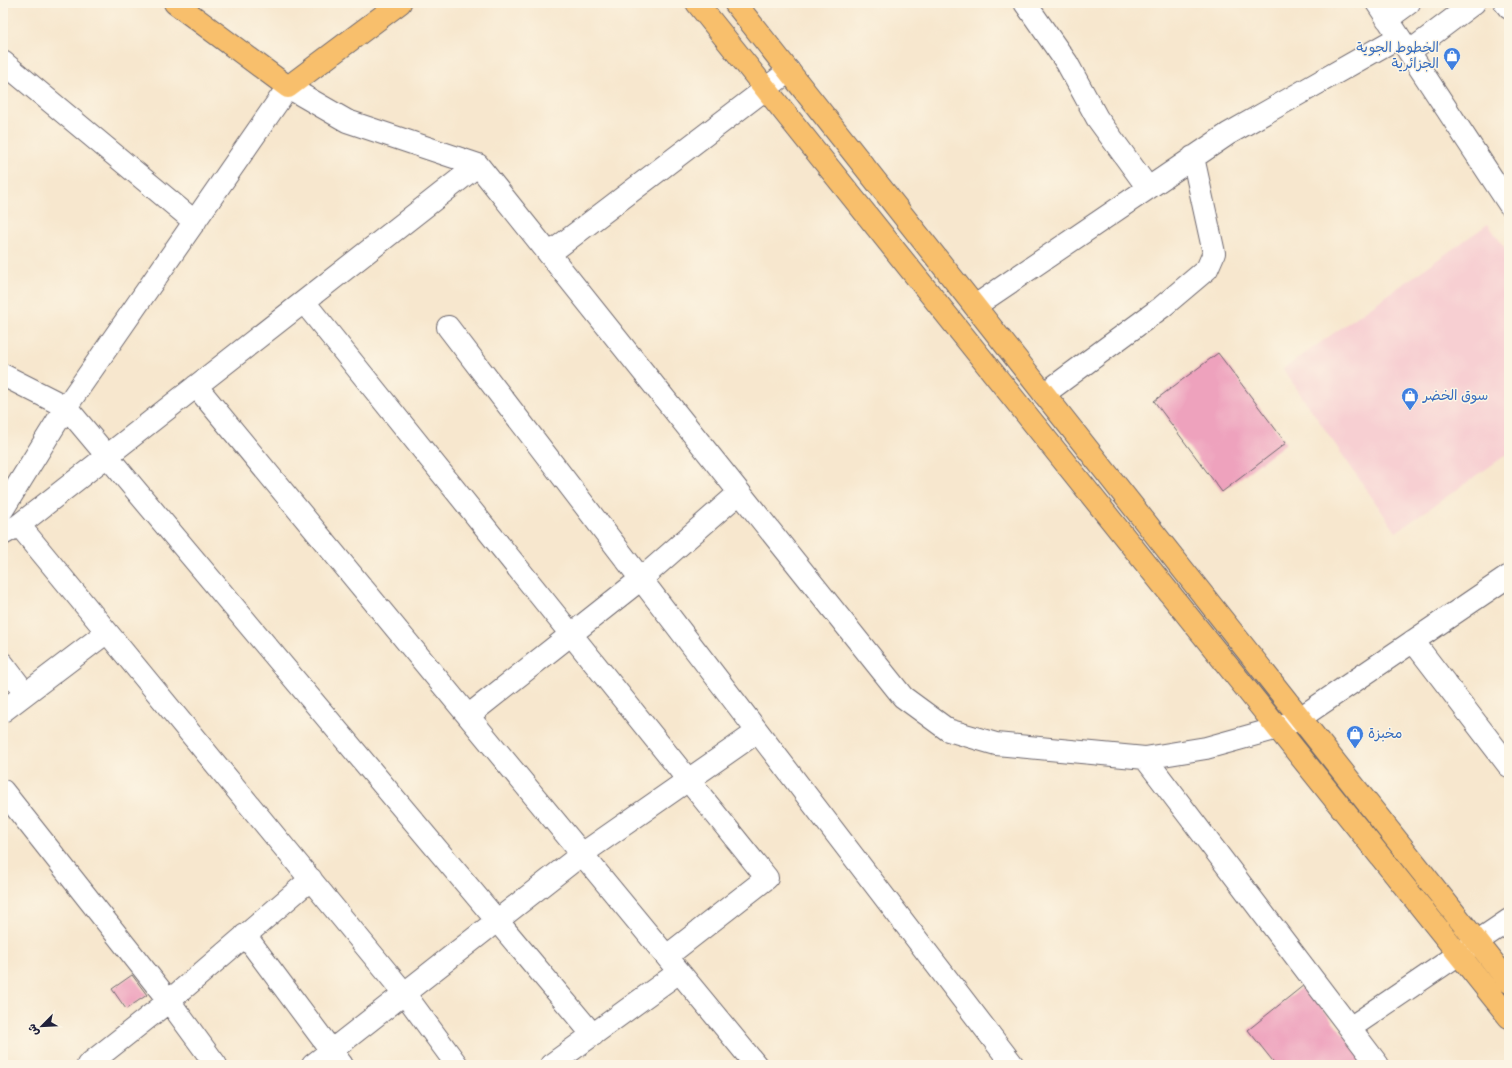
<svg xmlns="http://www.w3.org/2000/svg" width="1512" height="1068" viewBox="0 0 1512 1068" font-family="'Indie Flower','Playpen Sans Arabic',sans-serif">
	<rect width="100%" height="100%" fill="#fcf5e5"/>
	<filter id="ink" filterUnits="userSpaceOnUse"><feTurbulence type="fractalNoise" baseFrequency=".025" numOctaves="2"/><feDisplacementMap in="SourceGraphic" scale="8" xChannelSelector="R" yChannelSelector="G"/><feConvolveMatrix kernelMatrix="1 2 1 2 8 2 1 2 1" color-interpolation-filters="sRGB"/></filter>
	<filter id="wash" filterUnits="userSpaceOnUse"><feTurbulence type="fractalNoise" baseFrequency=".012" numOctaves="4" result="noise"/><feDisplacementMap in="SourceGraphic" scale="16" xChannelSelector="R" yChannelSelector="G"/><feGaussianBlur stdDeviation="0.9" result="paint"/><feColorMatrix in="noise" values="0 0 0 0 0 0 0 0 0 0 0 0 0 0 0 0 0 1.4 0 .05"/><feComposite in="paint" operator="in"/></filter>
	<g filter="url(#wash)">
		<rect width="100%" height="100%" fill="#f7e7ce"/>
		<path fill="#f7cfd2" d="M1488,224L1509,254V453L1396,532L1283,369Z"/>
		<g id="blocks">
			<path fill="#eea2bd" d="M1218,353L1286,443L1222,492L1154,401Z
				M132,975L147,995L126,1009L112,989Z
				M1304,985L1368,1065H1276L1248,1030Z"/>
		</g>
	</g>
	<g filter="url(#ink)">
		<use href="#blocks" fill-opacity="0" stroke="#6d676e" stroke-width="1"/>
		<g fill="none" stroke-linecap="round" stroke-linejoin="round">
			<defs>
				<path id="minor" d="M1025,3L1067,63L1097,118L1148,188
					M1377,3L1509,204
					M1505,3L1509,8
					M1387,19L1409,3
					M1409,52L1474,3
					M3,62L195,222
					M549,254L789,71
					M304,302L767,878L667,956
					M975,306L1228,134L1399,37
					M448,327L1013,1065
					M3,375L66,407L593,1035
					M196,386L756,1065
					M1044,394L1162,307L1207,269L1214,253L1193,157
					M3,509L66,407L288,87L347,121L478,165L903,697L948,730L996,744L1145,758L1206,748L1278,728L1300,718L1509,576
					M19,525L404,993L457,1065
					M3,534L19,525L478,165
					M1413,641L1509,766
					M3,664L25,693
					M3,711L107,632
					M468,716L641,579L739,493
					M1145,758L1378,1065
					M3,791L169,1001L216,1065
					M245,935L342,1065
					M1350,1028L1509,920
					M88,1065L169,1001L311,879
					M313,1065L582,854L757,732
					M551,1065L679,972"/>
				<path id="major" d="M175,3L288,87L400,3
					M697,3L1509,1017
					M735,3L1509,982"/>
			</defs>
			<use href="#minor" stroke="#6d676e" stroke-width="24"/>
			<use href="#major" stroke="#6d676e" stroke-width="24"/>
			<use href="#minor" stroke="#fff" stroke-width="22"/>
			<use href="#major" stroke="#f8bf6c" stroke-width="22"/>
		</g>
	</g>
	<defs>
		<symbol id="shop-pin" viewBox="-11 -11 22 30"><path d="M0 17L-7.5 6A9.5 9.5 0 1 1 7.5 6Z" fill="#3f7fe0" stroke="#fcf5e5"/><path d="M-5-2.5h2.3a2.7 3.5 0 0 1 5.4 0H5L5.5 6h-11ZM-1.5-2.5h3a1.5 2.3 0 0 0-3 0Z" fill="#fff"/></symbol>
	</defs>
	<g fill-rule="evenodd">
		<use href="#shop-pin" x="1442" y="46" width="20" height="27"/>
		<use href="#shop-pin" x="1400" y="386" width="20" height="27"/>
		<use href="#shop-pin" x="1345" y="724" width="20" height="27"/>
	</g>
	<g text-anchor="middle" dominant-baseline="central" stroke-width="3" stroke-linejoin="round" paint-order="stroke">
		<g font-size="14" fill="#366cbe" stroke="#fcf5e5" text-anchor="start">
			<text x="1439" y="48" text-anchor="end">الخطوط الجوية<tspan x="1439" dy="16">الجزائرية</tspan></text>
			<text x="1423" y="396">سوق الخضر</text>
			<text x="1368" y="734">مخبزة</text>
		</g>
	</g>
	<rect width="1512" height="1068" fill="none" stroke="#fcf5e5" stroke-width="16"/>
	<g transform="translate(42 1026) rotate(246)" stroke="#fcf5e5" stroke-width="3" paint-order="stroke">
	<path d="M0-3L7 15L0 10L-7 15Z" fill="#22223b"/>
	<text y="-6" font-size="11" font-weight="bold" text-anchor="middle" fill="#22223b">ش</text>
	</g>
</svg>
